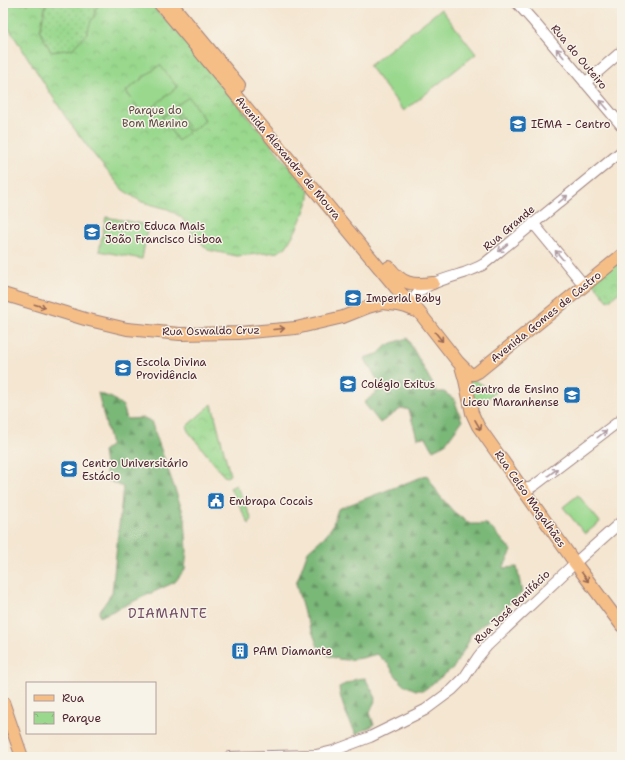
<svg xmlns="http://www.w3.org/2000/svg" width="625" height="760" viewBox="0 0 625 760" font-family="'Shantell Sans',sans-serif">
	<defs>
		<pattern id="forest-firs" width="22" height="20" patternUnits="userSpaceOnUse"><rect width="22" height="20" fill="#7ab878"/><path d="M5 1l3.5 6h-7zM16 11l3.5 6h-7z" fill="#669563"/></pattern>
		<pattern id="park-crowns" width="20" height="18" patternUnits="userSpaceOnUse"><rect width="20" height="18" fill="#99d88d"/><path d="M2 6a3 3 0 1 1 6 0M12 15a3 3 0 1 1 6 0" fill="none" stroke="#85b97a"/></pattern>
		<pattern id="garden-dots" width="8" height="8" patternUnits="userSpaceOnUse"><rect width="8" height="8" fill="#99d88d"/><path d="M2 2h.1M6 6h.1" fill="none" stroke="#85b97a" stroke-width="1.8" stroke-linecap="round"/></pattern>
	</defs>
	<rect width="100%" height="100%" fill="#f7f3e8"/>
	<filter id="ink" filterUnits="userSpaceOnUse"><feTurbulence type="fractalNoise" baseFrequency=".025" numOctaves="2"/><feDisplacementMap in="SourceGraphic" scale="8" xChannelSelector="R" yChannelSelector="G"/><feConvolveMatrix kernelMatrix="1 2 1 2 8 2 1 2 1" color-interpolation-filters="sRGB"/></filter>
	<filter id="wash" filterUnits="userSpaceOnUse"><feTurbulence type="fractalNoise" baseFrequency=".012" numOctaves="4" result="noise"/><feDisplacementMap in="SourceGraphic" scale="16" xChannelSelector="R" yChannelSelector="G"/><feGaussianBlur stdDeviation="0.9" result="paint"/><feColorMatrix in="noise" values="0 0 0 0 0 0 0 0 0 0 0 0 0 0 0 0 0 1.4 0 .05"/><feComposite in="paint" operator="in"/></filter>
	<g filter="url(#wash)">
		<rect width="100%" height="100%" fill="#f4e6d1"/>
		<path fill="url(#forest-firs)" stroke="#626c52" d="M407,338L437,392H444L454,399L462,421L445,444L433,450L426,437L417,438L409,410L402,408L380,423L364,403L382,387L364,358L378,354L387,345Z
			M98,393L112,398L123,406L127,419L144,418L151,421L185,518L187,551L185,569L175,582L100,617L99,612L112,593L123,487L107,480L103,451L111,445Z
			M427,475L439,495L454,512L470,524H487L495,532L512,551L503,568L517,567L522,593L470,635L469,641L454,667L424,690H416L404,685L396,676L389,665L377,654L362,658L347,660L338,659L329,656L318,647L312,631L304,613L296,584L308,551L324,537L332,527L338,509Z
			M365,678L376,698L370,713L374,725L356,734C349,720 340,702 339,687L356,679Z"/>
		<path fill="url(#park-crowns)" stroke="#727c5c" d="M3,3H149L178,32L309,190V198L304,212L296,230L286,247L278,252L237,256L208,250L197,239L181,217L168,209L142,202L123,190L94,155L67,119L3,19Z
			M622,257V290L608,301L592,281Z
			M469,379H472L490,389L500,388L476,408Z
			M212,404L230,475L227,477L224,476L188,431L187,428L188,425Z
			M236,485L252,519L249,524L230,488Z"/>
		<path fill="url(#garden-dots)" stroke="#727c5c" d="M46,3H100L95,10V16L91,21L87,33L72,49L51,52L40,31Z"/>
		<path fill="#99d88d" stroke="#727c5c" d="M441,9L476,54L404,111L369,66Z
			M160,65L177,87L143,115L126,91Z
			M189,97L205,121L191,131L174,107Z
			M173,110L188,132L178,141L162,117Z
			M106,217L148,225L142,259L99,251Z
			M578,495L600,522L585,534L563,507Z"/>
	</g>
	<g filter="url(#ink)">
		<g fill="none" stroke-linecap="round" stroke-linejoin="round">
			<defs>
				<path id="minor" d="M517,3L534,22L622,126
					M585,83L622,51
					M533,223L584,285
					M418,310C416,306 413,302 415,298C418,285 452,277 464,273C471,270 478,268 484,264L622,151
					M521,488H530L535,485L622,419
					M229,757L316,755L333,751L370,737L425,710L452,690L464,678L478,657L487,646L575,563L622,521"/>
				<path id="major" d="M159,3L168,13L396,288L419,312L458,362L470,374H474L478,372L622,255
					M171,3L239,85
					M389,267C402,284 412,286 433,283
					M3,294L85,319L127,329L180,334L238,333L296,328L343,317L368,307L382,303L398,305L406,307L416,311
					M461,366L465,380L472,413L478,426L575,563L622,626
					M3,702L22,757"/>
			</defs>
			<use href="#minor" stroke="#9f827e" stroke-width="12"/>
			<use href="#major" stroke="#9f827e" stroke-width="14"/>
			<use href="#minor" stroke="#fff" stroke-width="10"/>
			<use href="#major" stroke="#f6be87" stroke-width="12"/>
		</g>
		<defs><path id="oneway-shaft" d="M-6 0H5M1.5-3L5.5 0L1.5 3" fill="none" stroke-width="1.6" stroke-linecap="round" stroke-linejoin="round"/></defs>
		<g stroke="#ae9aa0">
			<use href="#oneway-shaft" transform="translate(560 53) rotate(-130)"/>
			<use href="#oneway-shaft" transform="translate(604 105) rotate(-131)"/>
			<use href="#oneway-shaft" transform="translate(563 199) rotate(-39)"/>
			<use href="#oneway-shaft" transform="translate(503 248) rotate(140)"/>
			<use href="#oneway-shaft" transform="translate(559 255) rotate(-130)"/>
			<use href="#oneway-shaft" transform="translate(602 434) rotate(-38)"/>
			<use href="#oneway-shaft" transform="translate(553 472) rotate(-37)"/>
		</g>
		<g stroke="#976754">
			<use href="#oneway-shaft" transform="translate(40 306) rotate(17)"/>
			<use href="#oneway-shaft" transform="translate(279 329) rotate(-5)"/>
			<use href="#oneway-shaft" transform="translate(439 337) rotate(51)"/>
			<use href="#oneway-shaft" transform="translate(478 425) rotate(60)"/>
			<use href="#oneway-shaft" transform="translate(585 577) rotate(54)"/>
		</g>
	</g>
	<defs>
		<symbol id="school-square" viewBox="-11 -11 22 22"><rect x="-9" y="-9" width="18" height="18" rx="4" fill="#1f6fb2" stroke="#f7f3e8"/><path d="M0-5L7-2L0 1L-7-2ZM-4 1L0 2.5L4 1V4Q0 6-4 4Z" fill="#fff"/></symbol>
		<symbol id="university-square" viewBox="-11 -11 22 22"><rect x="-9" y="-9" width="18" height="18" rx="4" fill="#1f6fb2" stroke="#f7f3e8"/><path d="M0-5L7-2L0 1L-7-2ZM-4 1L0 2.5L4 1V4Q0 6-4 4Z" fill="#fff"/></symbol>
		<symbol id="civic-square" viewBox="-11 -11 22 22"><rect x="-9" y="-9" width="18" height="18" rx="4" fill="#1f6fb2" stroke="#f7f3e8"/><path d="M-.6-6.5H3V-4.5H.6V-3L4-1V1h2V6H-6V1h2V-1L-.6-3ZM-1.2 2.5V6h2.4V2.5Z" fill="#fff"/></symbol>
		<symbol id="building-square" viewBox="-11 -11 22 22"><rect x="-9" y="-9" width="18" height="18" rx="4" fill="#1f6fb2" stroke="#f7f3e8"/><path d="M-4-6H4V6H1V3H-1V6H-4ZM-2.5-4.3h1.7v1.8h-1.7ZM.8-4.3h1.7v1.8H.8ZM-2.5-1h1.7V.8h-1.7ZM.8-1h1.7V.8H.8Z" fill="#fff"/></symbol>
	</defs>
	<g fill-rule="evenodd">
		<use href="#school-square" x="508" y="114" width="20" height="20"/>
		<use href="#school-square" x="82" y="222" width="20" height="20"/>
		<use href="#school-square" x="343" y="288" width="20" height="20"/>
		<use href="#school-square" x="113" y="358" width="20" height="20"/>
		<use href="#school-square" x="338" y="374" width="20" height="20"/>
		<use href="#school-square" x="562" y="385" width="20" height="20"/>
		<use href="#university-square" x="59" y="459" width="20" height="20"/>
		<use href="#civic-square" x="206" y="491" width="20" height="20"/>
		<use href="#building-square" x="230" y="641" width="20" height="20"/>
	</g>
	<g text-anchor="middle" dominant-baseline="central" stroke-width="3" stroke-linejoin="round" paint-order="stroke">
		<g font-size="11" fill="#4a1f2b" stroke="#f7f3e8">
			<text transform="translate(579 57) rotate(50)">Rua do Outeiro</text>
			<text transform="translate(288 158) rotate(50)">Avenida Alexandre de Moura</text>
			<text transform="translate(509 228) rotate(-40)">Rua Grande</text>
			<text transform="translate(546 317) rotate(-39)">Avenida Gomes de Castro</text>
			<text transform="translate(211 331) rotate(-1)">Rua Oswaldo Cruz</text>
			<text transform="translate(530 499) rotate(55)">Rua Celso Magalhães</text>
			<text transform="translate(512 607) rotate(-44)">Rua José Bonifácio</text>
		</g>
		<g font-size="11" fill="#5e4d44" stroke="#f7f3e8">
			<text x="155" y="110">Parque do<tspan x="155" dy="13">Bom Menino</tspan></text>
		</g>
		<g font-size="11" fill="#4a1f2b" stroke="#f7f3e8" text-anchor="start">
			<text x="531" y="124">IEMA - Centro</text>
			<text x="105" y="226">Centro Educa Mais<tspan x="105" dy="13">João Francisco Lisboa</tspan></text>
			<text x="366" y="298">Imperial Baby</text>
			<text x="136" y="362">Escola Divina<tspan x="136" dy="13">Providência</tspan></text>
			<text x="361" y="384">Colégio Exitus</text>
			<text x="559" y="389" text-anchor="end">Centro de Ensino<tspan x="559" dy="13">Liceu Maranhense</tspan></text>
			<text x="82" y="463">Centro Universitário<tspan x="82" dy="13">Estácio</tspan></text>
			<text x="229" y="501">Embrapa Cocais</text>
			<text x="253" y="651">PAM Diamante</text>
		</g>
		<g font-size="13" letter-spacing="1" fill="#724d63" stroke="#f7f3e8">
			<text x="168" y="613">DIAMANTE</text>
		</g>
	</g>
	<rect width="625" height="760" fill="none" stroke="#f7f3e8" stroke-width="16"/>
	<rect x="26" y="682" width="130" height="52" fill="#f7f3e8" stroke="#b29e9c"/>
	<rect x="34" y="695" width="20" height="6" fill="#f6be87" stroke="#b29e9c"/>
	<text x="62" y="702" font-size="12" fill="#4a1f2b">Rua</text>
	<rect x="34" y="712" width="20" height="12" fill="url(#park-crowns)" stroke="#b29e9c"/>
	<text x="62" y="722" font-size="12" fill="#4a1f2b">Parque</text>
</svg>
